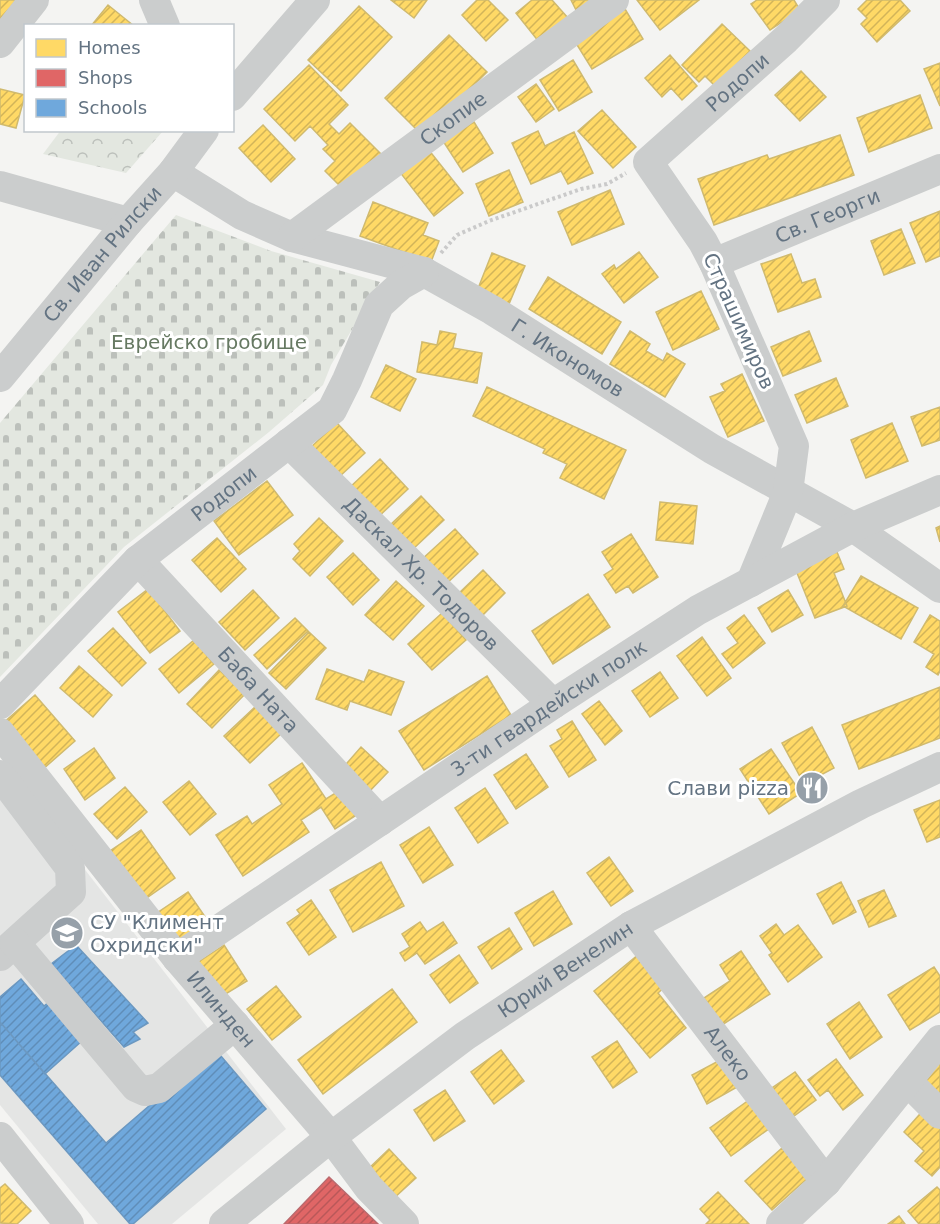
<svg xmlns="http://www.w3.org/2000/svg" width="940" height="1224" viewBox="0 0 940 1224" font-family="'DejaVu Sans',sans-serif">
	<defs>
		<pattern id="forest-crowns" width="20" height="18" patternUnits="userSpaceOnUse" patternTransform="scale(1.5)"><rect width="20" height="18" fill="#e3e7e0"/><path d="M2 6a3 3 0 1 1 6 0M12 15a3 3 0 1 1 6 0" fill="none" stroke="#bcc0bb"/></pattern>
		<pattern id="cemetery-stones" width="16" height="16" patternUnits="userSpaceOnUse" patternTransform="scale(1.5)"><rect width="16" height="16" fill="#e3e7e0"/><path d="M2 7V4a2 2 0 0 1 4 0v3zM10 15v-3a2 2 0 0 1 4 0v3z" fill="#bcc0bb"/></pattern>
		<pattern id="homes-hatch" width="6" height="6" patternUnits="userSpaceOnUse" patternTransform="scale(1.5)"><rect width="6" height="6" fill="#ffd966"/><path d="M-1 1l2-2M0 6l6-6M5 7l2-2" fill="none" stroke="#d2b459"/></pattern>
		<pattern id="shops-hatch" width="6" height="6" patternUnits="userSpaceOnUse" patternTransform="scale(1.5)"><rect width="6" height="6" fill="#e06666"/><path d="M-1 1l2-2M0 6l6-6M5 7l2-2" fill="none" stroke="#b95859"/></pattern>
		<pattern id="schools-hatch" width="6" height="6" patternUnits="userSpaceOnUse" patternTransform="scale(1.5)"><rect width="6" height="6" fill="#6fa8dc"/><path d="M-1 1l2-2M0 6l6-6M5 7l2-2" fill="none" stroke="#5f8db8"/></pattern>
	</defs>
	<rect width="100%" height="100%" fill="#f4f4f2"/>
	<path fill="#e4e5e4" d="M0,760L286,1129L172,1224H98L0,1105Z"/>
	<path fill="url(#forest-crowns)" d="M61,130H163V131L126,173L43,154Z"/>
	<path fill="url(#cemetery-stones)" d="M176,215L271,251L380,282L331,365L323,385L269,432L124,547L0,677V423Z"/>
	<path fill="url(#homes-hatch)" stroke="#d0ba6e" stroke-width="1.5" d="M0,0H16L0,21Z
		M391,0H427L414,18Z
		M477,0H488L508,20L486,41L462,15Z
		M532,0H552L568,18L539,42L516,13Z
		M571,0H593L576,10Z
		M637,0H699L660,30Z
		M757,0H794L800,10L770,30L751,4Z
		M867,0H900L910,11L877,42L861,24L867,18L858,9Z
		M108,5L134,26H91Z
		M359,6L392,37L341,91L308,60Z
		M625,9L643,39L592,69L574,40Z
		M722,24L750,51L716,87L705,76L699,82L682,65Z
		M449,35L487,72L423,136L385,98Z
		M670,55L697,86L682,100L671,88L662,97L645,78Z
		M573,60L592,92L559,111L540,80Z
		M940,63V106L924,69Z
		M309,65L348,105L329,124L339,134L350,123L382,155L345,191L325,171L335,161L323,149L328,145L310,126L295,141L264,109Z
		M801,71L826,97L800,121L775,95Z
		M536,84L554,109L536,122L518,97Z
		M0,89L25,95L16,128L0,124Z
		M920,95L932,128L869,152L857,118Z
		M602,110L636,147L613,168L578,131Z
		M474,122L493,153L463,172L443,141Z
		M263,125L295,159L271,182L239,148Z
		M538,131L545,146L574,132L593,173L568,184L561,171L531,184L512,143Z
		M840,135L854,175L714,225L698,179L767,155L769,159Z
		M428,149L463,193L434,216L399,171Z
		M509,170L523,202L489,216L476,184Z
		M610,190L624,224L572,245L558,212Z
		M373,202L428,223L423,235L439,241L431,262L360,236Z
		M940,211V256L926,262L910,223Z
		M901,229L915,263L884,275L871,241Z
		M639,252L658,277L624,303L602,274L614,265L616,269Z
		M492,253L525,266L509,304L477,291Z
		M791,254L802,283L815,279L821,297L778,312L761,264Z
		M548,277L621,322L602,354L529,309Z
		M701,291L719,329L673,350L656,312Z
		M440,331L456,334L453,348L482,353L477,383L417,372L422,342L437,345Z
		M630,331L650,344L646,351L663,361L667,353L685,364L665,397L610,364Z
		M809,331L821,361L783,376L771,347Z
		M386,365L416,379L400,411L371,397Z
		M742,374L764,421L728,437L710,397L725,391L721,384Z
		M836,378L848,406L807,423L795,395Z
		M487,387L626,450L604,499L560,478L567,464L543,453L545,449L473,416Z
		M940,407V440L922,446L911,417Z
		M337,423L365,453L339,477L311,447Z
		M892,423L908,461L866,478L851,440Z
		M380,459L408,489L376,519L348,489Z
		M267,481L293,515L239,555L214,521Z
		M421,496L444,520L412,550L389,526Z
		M660,502L697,506L693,544L656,540Z
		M319,518L343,541L310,576L293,559L300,551L294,544Z
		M940,526V542L936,528Z
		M455,529L478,554L444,586L420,561Z
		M631,534L658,577L633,593L628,586L616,593L604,575L613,569L602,552Z
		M217,538L246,569L221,592L192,560Z
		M837,552L844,569L834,573L847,606L815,618L795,568Z
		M353,553L379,580L353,605L327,577Z
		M483,570L505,593L479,619L457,595Z
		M861,576L918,608L901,639L843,606Z
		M396,581L424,606L393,640L365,615Z
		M148,589L180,631L150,653L118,612Z
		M253,590L279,618L245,650L219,622Z
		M788,590L803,615L772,632L758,608Z
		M588,594L610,627L553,664L532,631Z
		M442,613L466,640L432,670L408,644Z
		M744,615L765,643L733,668L722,654L738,643L727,628Z
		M930,615L940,621V671L938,675L926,667L934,654L914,642Z
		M295,618L308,631L267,669L254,655Z
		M113,628L146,663L122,686L88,651Z
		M309,632L326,648L286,689L269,673Z
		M702,637L731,678L707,696L677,656Z
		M194,640L214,664L179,693L159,669Z
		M79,666L112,695L93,717L60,688Z
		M327,669L364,682L369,670L404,682L391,715L350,701L347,710L316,699Z
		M219,670L245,694L212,728L187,704Z
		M660,672L678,698L650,717L632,691Z
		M487,676L511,715L424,770L399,731Z
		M940,687V738L859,769L842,725Z
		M35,695L75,741L42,770L2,724Z
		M599,701L622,731L605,745L582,714Z
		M257,705L283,732L250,763L224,736Z
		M572,721L596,760L569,777L550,746L562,739L557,730Z
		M812,727L834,768L804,784L782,743Z
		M361,747L388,772L367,794L341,770Z
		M94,748L115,778L85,800L64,769Z
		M771,749L801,793L769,814L740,769Z
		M526,754L548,787L516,809L494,775Z
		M302,763L326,799L342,789L358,814L335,829L321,807L301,820L309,832L243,876L216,835L247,816L252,824L282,804L269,785Z
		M189,781L216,814L190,835L163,802Z
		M125,787L147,812L117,839L94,814Z
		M485,788L508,823L478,843L455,808Z
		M940,800V837L927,842L914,810Z
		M429,827L453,865L423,883L400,845Z
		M141,830L175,878L141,902L107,853Z
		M609,857L633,891L611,906L587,873Z
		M381,862L404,906L353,932L330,890Z
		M841,882L856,912L833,924L817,894Z
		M884,890L896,916L869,927L858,901Z
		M553,891L572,924L534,946L515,913Z
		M188,892L208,921L174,944L154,915Z
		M311,900L336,937L309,955L287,923L300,914L297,910Z
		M420,922L427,932L443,922L457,943L425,964L417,953L405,961L400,953L410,947L402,934Z
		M776,924L784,935L798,925L822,957L788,982L769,955L772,953L760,936Z
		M509,928L522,949L492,969L478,947Z
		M224,945L247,981L219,998L197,963Z
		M741,951L770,994L722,1025L704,998L730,981L720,965Z
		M639,954L666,986L658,993L686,1028L650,1058L594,991Z
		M459,955L478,983L450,1003L430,975Z
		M934,967L940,976V1012L910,1030L888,995Z
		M276,986L301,1017L272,1040L247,1009Z
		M392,989L417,1022L323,1094L298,1060Z
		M859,1002L882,1037L850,1059L827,1024Z
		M617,1041L637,1072L613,1088L592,1057Z
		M501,1050L524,1081L494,1104L471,1072Z
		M724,1058L739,1086L707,1104L692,1075Z
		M836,1059L863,1095L843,1110L828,1090L820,1096L808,1080Z
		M940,1062V1108L917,1086Z
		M795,1072L816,1100L790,1119L769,1090Z
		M445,1090L465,1121L434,1141L414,1110Z
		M749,1100L770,1128L731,1156L710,1128Z
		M926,1107L940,1120V1167L932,1176L915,1161L924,1151L904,1132Z
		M782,1148L809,1177L772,1210L745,1181Z
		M389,1149L416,1178L393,1199L366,1171Z
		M5,1184L31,1211L17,1224L0,1223V1188Z
		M937,1187L940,1190V1224H919L908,1211Z
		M718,1192L749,1224H706L710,1220L700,1209Z
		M899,1216L905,1224H888Z"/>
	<path fill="url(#shops-hatch)" stroke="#ba6a6e" stroke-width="1.5" d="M329,1177L378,1224H284Z"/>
	<path fill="url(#schools-hatch)" stroke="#6b98c1" stroke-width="1.5" d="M76,945L148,1023L133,1032L140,1039L124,1047L51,964Z
		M21,979L44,1006L50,1001L83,1040L45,1074L0,1022V997Z
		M0,1022L106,1143L215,1049L266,1109L133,1224H130L0,1075Z"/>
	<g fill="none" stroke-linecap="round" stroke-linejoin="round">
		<path stroke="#cacaca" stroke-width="4" stroke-dasharray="3 3" stroke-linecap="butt" d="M441,253L457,235L489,221L581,189L607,184L626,173"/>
		<g stroke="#cbcdcd" stroke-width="30">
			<path d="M154,0L165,26"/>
			<path d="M0,43L34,0"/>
			<path d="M232,96L315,0"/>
			<path id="s1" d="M173,172L242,215L292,237L424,272L492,310L712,449L853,527L940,588"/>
			<path d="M0,186L128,222"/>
			<path id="s2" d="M292,237L614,0"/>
			<path id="s3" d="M714,263L940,169"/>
			<path id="s4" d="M0,377L128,222L173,172L204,130"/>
			<path id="s5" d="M289,443L553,704"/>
			<path id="s6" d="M138,560L380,821"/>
			<path id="s7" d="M751,582L788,492L794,446L714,263L703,242L648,162L786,39L825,0"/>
			<path id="s8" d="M0,704L138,560L332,410L347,380L379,305L401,285L424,272"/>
			<path id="s9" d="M0,733L177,958L331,1137L369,1188L404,1224"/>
			<path d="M0,775L70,868L71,892L0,956"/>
			<path id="s10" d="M631,926L826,1182"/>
			<path d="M15,943L136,1087L145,1091L159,1088L235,1025"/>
			<path id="s11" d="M177,958L553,704L698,610L853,527L940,490"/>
			<path d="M907,1081L940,1114"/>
			<path d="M0,1137L69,1224"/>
			<path id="s12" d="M224,1224L331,1137L465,1036L631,926L861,804L940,767"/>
			<path d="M781,1224L826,1182L940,1040"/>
		</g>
	</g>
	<defs>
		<symbol id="restaurant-disc" viewBox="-11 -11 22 22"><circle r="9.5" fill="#96a0a9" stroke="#fff"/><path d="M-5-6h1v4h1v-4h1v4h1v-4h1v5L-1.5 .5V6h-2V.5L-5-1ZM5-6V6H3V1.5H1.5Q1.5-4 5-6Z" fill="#fff"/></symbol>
		<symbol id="school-disc" viewBox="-11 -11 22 22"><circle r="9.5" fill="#96a0a9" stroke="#fff"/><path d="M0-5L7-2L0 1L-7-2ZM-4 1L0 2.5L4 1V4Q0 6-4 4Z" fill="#fff"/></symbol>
	</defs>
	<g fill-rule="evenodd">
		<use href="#restaurant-disc" x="793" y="769" width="38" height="38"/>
		<use href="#school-disc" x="48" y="914" width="38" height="38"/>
	</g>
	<g text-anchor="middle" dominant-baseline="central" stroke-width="6" stroke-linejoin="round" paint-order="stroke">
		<g font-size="20" fill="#637382" stroke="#fff">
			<text stroke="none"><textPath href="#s7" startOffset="584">Родопи</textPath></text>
			<text stroke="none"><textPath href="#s2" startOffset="200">Скопие</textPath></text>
			<text stroke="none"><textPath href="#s3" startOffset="123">Св. Георги</textPath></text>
			<text stroke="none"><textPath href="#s4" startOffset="160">Св. Иван Рилски</textPath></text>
			<text transform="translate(739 321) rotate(66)">Страшимиров</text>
			<text stroke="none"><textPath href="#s1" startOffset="440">Г. Икономов</textPath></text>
			<text stroke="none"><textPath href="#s8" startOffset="308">Родопи</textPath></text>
			<text stroke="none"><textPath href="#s5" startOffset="186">Даскал Хр. Тодоров</textPath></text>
			<text stroke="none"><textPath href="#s6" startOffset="177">Баба Ната</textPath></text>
			<text stroke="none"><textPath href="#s11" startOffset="448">3-ти гвардейски полк</textPath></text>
			<text stroke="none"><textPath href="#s12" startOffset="426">Юрий Венелин</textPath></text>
			<text stroke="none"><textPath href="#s9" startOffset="354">Илинден</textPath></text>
			<text stroke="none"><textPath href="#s10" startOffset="160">Алеко</textPath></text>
		</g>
		<g font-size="20" fill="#667962" stroke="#fff">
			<text x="209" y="342">Еврейско гробище</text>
		</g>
		<g font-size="20" fill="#637382" stroke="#fff" text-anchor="end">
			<text x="789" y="788">Слави pizza</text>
			<text x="90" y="922" text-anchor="start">СУ "Климент<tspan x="90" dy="23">Охридски"</tspan></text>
		</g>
	</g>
	<rect x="24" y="24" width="210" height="108" fill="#ffffff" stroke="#c1c7cd" stroke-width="1.5"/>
	<rect x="36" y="39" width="30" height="18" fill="#ffd966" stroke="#c1c7cd" stroke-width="1.5"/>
	<text x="78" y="54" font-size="18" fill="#637382">Homes</text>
	<rect x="36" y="69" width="30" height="18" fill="#e06666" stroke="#c1c7cd" stroke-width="1.5"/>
	<text x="78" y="84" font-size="18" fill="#637382">Shops</text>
	<rect x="36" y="99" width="30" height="18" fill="#6fa8dc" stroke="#c1c7cd" stroke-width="1.5"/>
	<text x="78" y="114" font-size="18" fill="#637382">Schools</text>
</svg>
